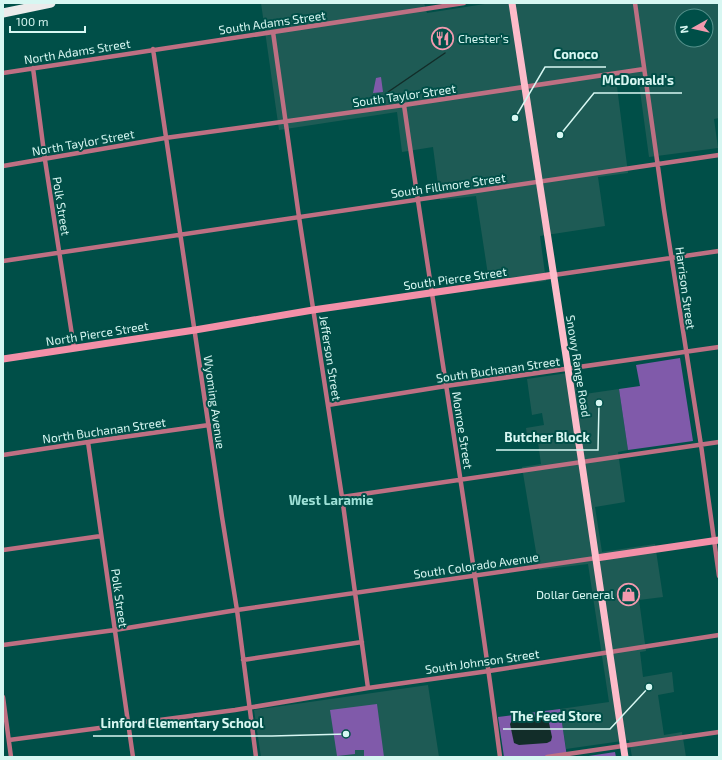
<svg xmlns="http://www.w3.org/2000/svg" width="722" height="760" viewBox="0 0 722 760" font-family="'Exo 2',sans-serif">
	<rect width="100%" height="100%" fill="#004f48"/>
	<path fill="#1e5b55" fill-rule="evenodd" d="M261,3H424L427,13L491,3H719V118L714,119L718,148L649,157L638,76L616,79L628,173L598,177L605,226L540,236L546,281L490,288L476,196L440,200L433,147L402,152L397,112L279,130ZM682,16H706V40H682Z
		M574,372L578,395L619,389L628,450L618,452L625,502L595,507L602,552L655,544L663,597L639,600L646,651L640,652L643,677L672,672L674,692L658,695L664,735L682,732L686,757H632L629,740L566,749L560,709L609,702L588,564L539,570L522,467L541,464L537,435L527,436L526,428L544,425L542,413L532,415L527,379Z
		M428,685L439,757H261L254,710Z"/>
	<path fill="#805aaa" d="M381,77L383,92L373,93L376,78Z
		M680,358L693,441L628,450L619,389L640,386L636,365Z
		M377,704L384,757H364V750H355V754L337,756L330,710Z
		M560,709L567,757H504L498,717Z
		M615,752L616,757H582Z"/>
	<path fill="#122d29" d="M543,716L548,718L552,737L551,741L547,743L519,745L514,743L510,724L512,720Z"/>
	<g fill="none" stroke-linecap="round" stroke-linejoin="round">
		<path stroke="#122d29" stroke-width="1.5" d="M388,92L445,53"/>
		<path stroke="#be7083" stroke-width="4.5" d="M635,3L664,210L701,445L719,576
			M273,32L299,217L342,497L368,688
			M153,49L222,517L237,610L256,757
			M33,68L45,160L74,348
			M3,73L464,3
			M404,105C435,323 472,539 500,757
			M3,166L165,138L404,105L644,69
			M3,261L719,155
			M554,275L719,251
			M328,405L446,386L719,347
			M88,442L133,757
			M3,455L88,442L209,425
			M342,497L719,442
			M3,550L101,536
			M3,645L115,630L237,610L596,558
			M243,660L362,642
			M3,697L11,757
			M9,740L235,710L368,688L489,671L719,635
			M547,757L719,732"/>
		<path stroke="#f390a8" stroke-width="7" d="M3,359L195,330L313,310L554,275
			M596,558L719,540"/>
		<path stroke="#fdbcca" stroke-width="7" d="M512,3L568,369L625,757"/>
		<path stroke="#ebebeb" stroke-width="9" d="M3,13L51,3"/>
	</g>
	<defs>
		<symbol id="restaurant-ring" viewBox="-11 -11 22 22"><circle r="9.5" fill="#004f48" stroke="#f29aae" stroke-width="1.5"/><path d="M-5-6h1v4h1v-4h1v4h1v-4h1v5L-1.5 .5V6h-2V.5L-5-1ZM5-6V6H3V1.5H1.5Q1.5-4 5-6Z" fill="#f29aae"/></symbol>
		<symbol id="shop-ring" viewBox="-11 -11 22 22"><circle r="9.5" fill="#004f48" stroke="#f29aae" stroke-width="1.5"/><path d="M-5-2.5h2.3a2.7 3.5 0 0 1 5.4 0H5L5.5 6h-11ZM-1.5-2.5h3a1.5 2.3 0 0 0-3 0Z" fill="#f29aae"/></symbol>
	</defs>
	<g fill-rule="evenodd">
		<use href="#restaurant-ring" x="430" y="26" width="25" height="25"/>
		<use href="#shop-ring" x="616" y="582" width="25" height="25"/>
	</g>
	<g text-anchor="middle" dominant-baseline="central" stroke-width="4" stroke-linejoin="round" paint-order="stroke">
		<g font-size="12" fill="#d7f7f2" stroke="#004f48">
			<text transform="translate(272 22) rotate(-8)">South Adams Street</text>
			<text transform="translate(77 51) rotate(-9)">North Adams Street</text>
			<text transform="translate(404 95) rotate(-8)">South Taylor Street</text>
			<text transform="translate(83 142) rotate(-10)">North Taylor Street</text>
			<text transform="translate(448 185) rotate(-8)">South Fillmore Street</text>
			<text transform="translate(62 206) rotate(81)">Polk Street</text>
			<text transform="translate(455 278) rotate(-8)">South Pierce Street</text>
			<text transform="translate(686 288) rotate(82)">Harrison Street</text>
			<text transform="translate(97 333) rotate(-9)">North Pierce Street</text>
			<text transform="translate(331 358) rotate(81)">Jefferson Street</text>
			<text transform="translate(579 366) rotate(81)">Snowy Range Road</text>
			<text transform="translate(498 369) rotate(-8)">South Buchanan Street</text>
			<text transform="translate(215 402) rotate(82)">Wyoming Avenue</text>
			<text transform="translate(104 430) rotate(-8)">North Buchanan Street</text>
			<text transform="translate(463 430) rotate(81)">Monroe Street</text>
			<text transform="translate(476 565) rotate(-8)">South Colorado Avenue</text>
			<text transform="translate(120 598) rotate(82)">Polk Street</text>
			<text transform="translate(482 661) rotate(-8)">South Johnson Street</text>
		</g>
		<g font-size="12" fill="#d7f7f2" stroke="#004f48" text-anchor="start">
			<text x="458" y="38">Chester's</text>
			<text x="614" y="594" text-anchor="end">Dollar General</text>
		</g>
		<g font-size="13" font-weight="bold" fill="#9ee1d7" stroke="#004f48">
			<text x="331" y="500">West Laramie</text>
		</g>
	</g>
	<path fill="none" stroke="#d7f7f2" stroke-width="1.5" d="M515 118L545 67H606M560 135L594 93H682M599 403L598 450H496M649 687L610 729H503M346 734L272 736H93"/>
	<g fill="#d7f7f2" stroke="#004f48" stroke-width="1.5">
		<circle cx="515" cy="118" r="4"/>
		<circle cx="560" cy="135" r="4"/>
		<circle cx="599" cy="403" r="4"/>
		<circle cx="649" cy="687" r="4"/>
		<circle cx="346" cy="734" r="4"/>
	</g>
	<g font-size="13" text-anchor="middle" font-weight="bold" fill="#d7f7f2" stroke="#004f48" stroke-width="4" stroke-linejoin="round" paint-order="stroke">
		<text x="576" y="59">Conoco</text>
		<text x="638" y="85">McDonald's</text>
		<text x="547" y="442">Butcher Block</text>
		<text x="556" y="721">The Feed Store</text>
		<text x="182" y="728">Linford Elementary School</text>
	</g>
	<rect width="722" height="760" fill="none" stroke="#d7f7f2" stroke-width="8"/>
	<g transform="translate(694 28) rotate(262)"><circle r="19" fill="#004f48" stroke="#56928c"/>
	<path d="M0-3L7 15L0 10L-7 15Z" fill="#f29aae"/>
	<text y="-6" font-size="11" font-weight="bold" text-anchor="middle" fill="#d7f7f2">N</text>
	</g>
	<path d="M10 26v6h75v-6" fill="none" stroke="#d7f7f2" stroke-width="2"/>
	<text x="16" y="26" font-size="12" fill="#d7f7f2" stroke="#004f48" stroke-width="3" paint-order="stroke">100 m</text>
</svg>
